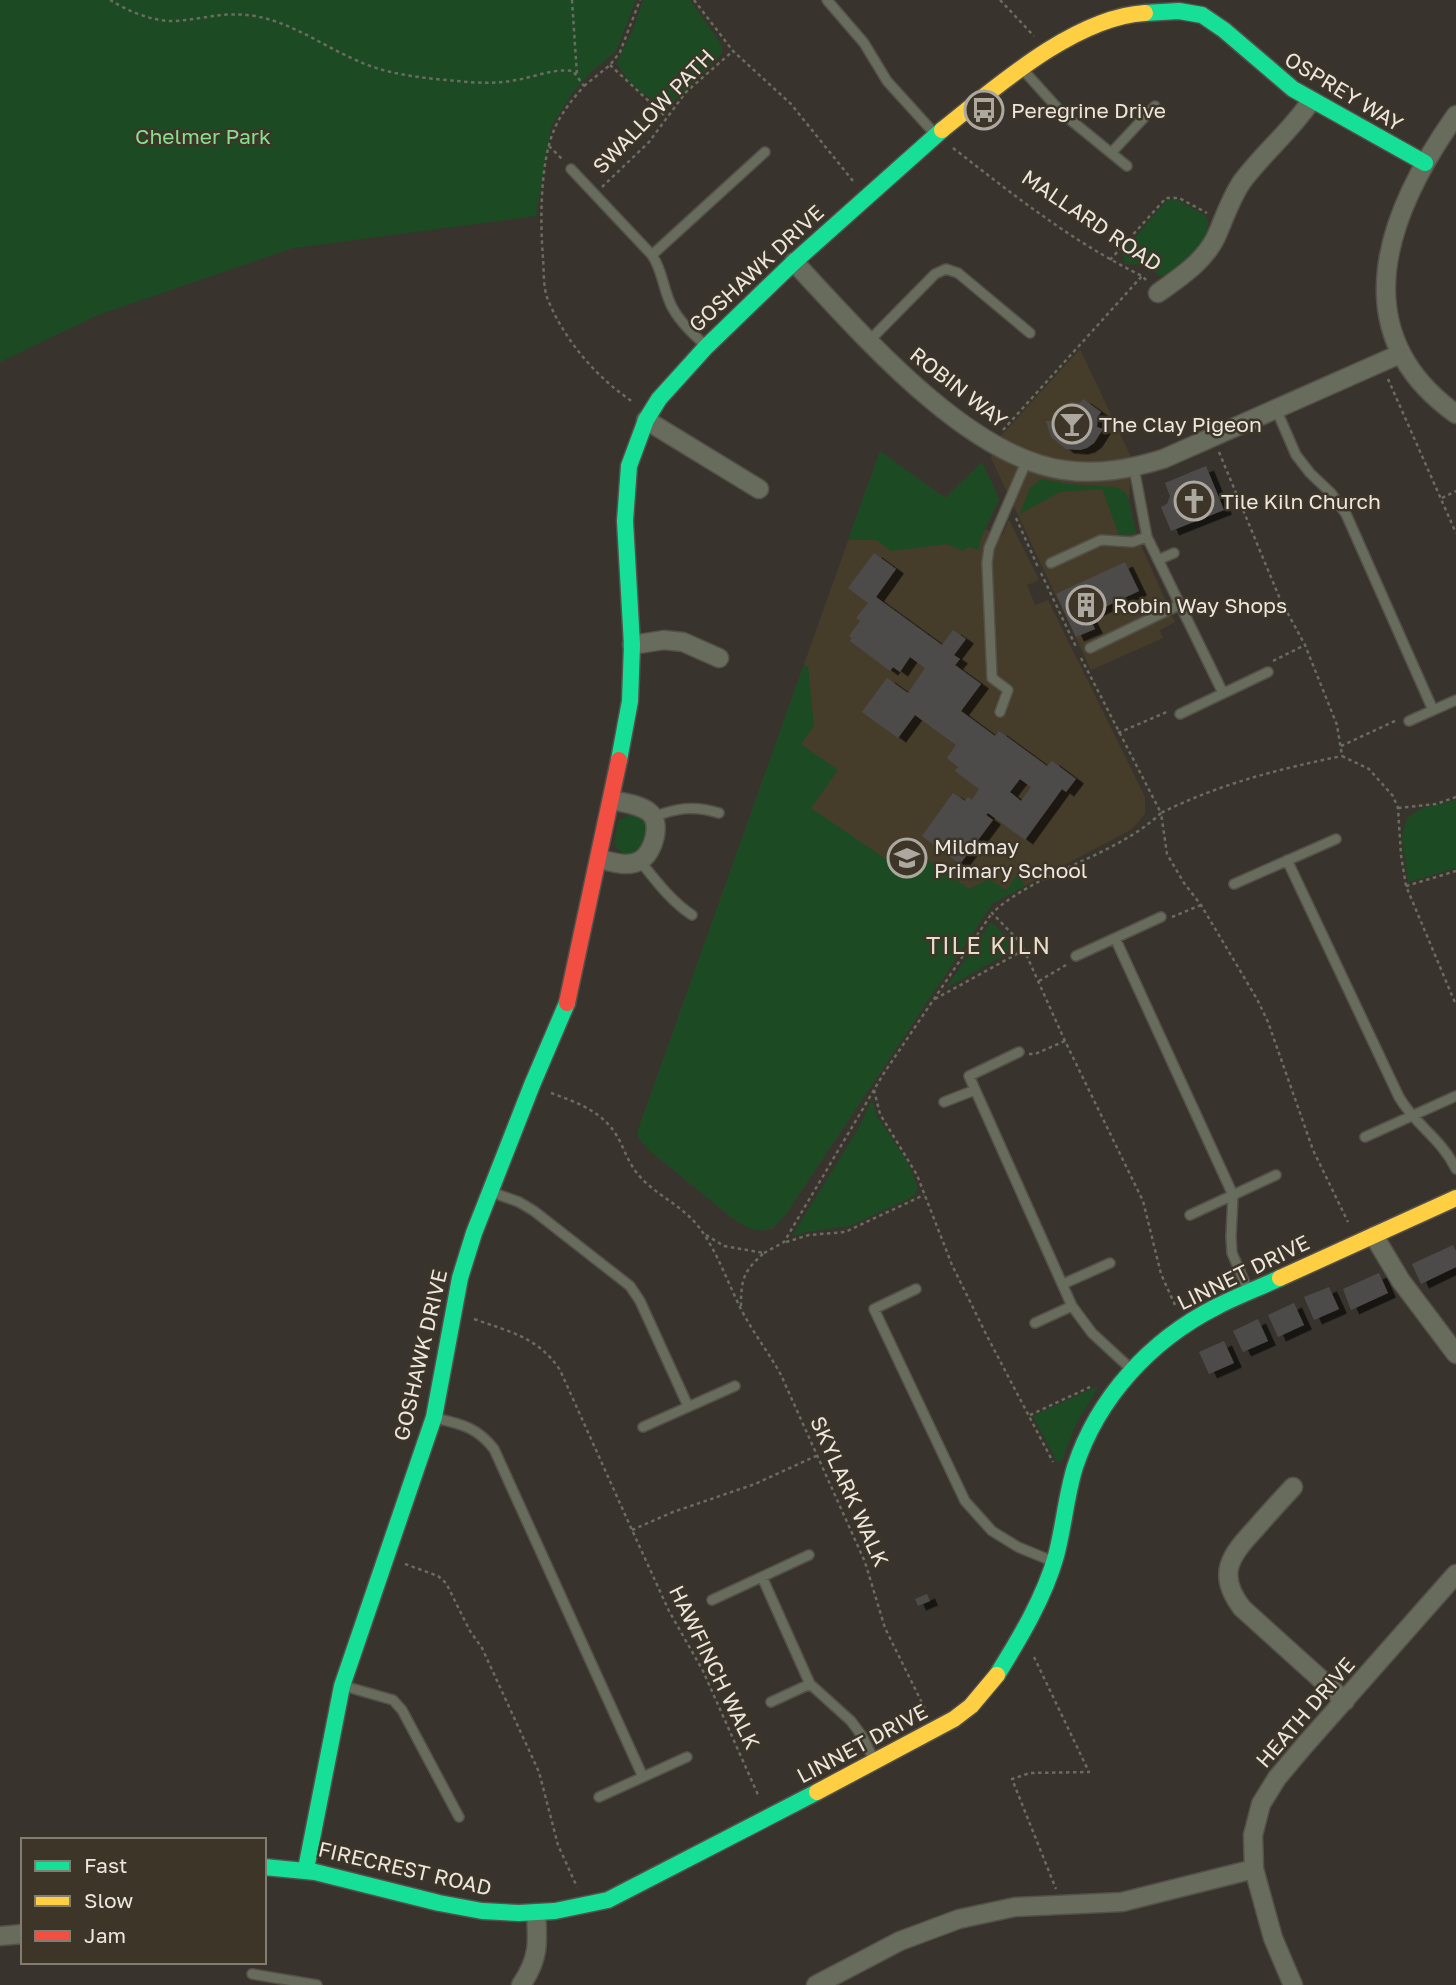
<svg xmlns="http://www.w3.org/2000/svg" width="1456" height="1985" viewBox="0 0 1456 1985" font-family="'Golos Text',sans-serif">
	<defs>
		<filter id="shadow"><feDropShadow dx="8" dy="4.5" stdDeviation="0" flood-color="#0009"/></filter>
	</defs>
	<rect width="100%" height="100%" fill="#38342d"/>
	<path fill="#463c2a" d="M1080,349L1131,457L1129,500L1136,534L1175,622L1160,630L1163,638L1091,670L991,458L1001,436Z
		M880,451L945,498L982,462L999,499L985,529L1002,536L1009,520L1039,580L1027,585L1035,605L1048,600L1145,797V814L1132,829L993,903L786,1214L772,1229L758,1230L743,1225L731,1217L649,1150L638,1137V1130Z"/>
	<path fill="#1c4b23" d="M0,0H636L616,51L588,75L571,95L551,127L536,216L293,248L98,315L0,362Z
		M643,0H690L721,44L722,53L716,61L673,102C651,106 625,82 617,62L633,29Z
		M1175,199L1205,215L1208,220C1210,243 1183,267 1164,276L1158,275L1148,265L1125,264L1122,253L1166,201Z
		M880,451L945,498L982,462L999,499L982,536L978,550L969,547L963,551L947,544L891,551L877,540H848Z
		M1041,479L1068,484L1117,487L1126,493L1129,500L1136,534L1119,535L1102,489L1060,492L1020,514L1030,488Z
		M804,664L808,666L814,726L801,744L838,770L811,808L899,868L913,850L969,889L989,879L1006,890L1018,874L1025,886L993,903L786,1214C767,1238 754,1233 731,1217L649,1150L638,1137V1130Z
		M1456,800V868L1408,882L1402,837L1407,818L1423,808Z
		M631,814L644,816L650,830C644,845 640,857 623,854L614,844L618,821Z
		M991,922L1018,947L946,988Z
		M872,1100L877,1116L908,1163L918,1188L914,1196L850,1226L806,1232L792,1236L858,1129Z
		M1096,1387L1098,1388L1077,1422L1062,1460L1057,1462L1033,1416Z"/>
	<path fill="#4e4b4a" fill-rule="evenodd" filter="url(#shadow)" d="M1083,399L1101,412L1098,416L1097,427L1103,429L1094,443L1087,448L1080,450L1066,449L1051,437L1046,421H1055L1059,410L1064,405L1070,402L1080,403Z
		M1206,466L1224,510L1171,531L1161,507L1167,504L1170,496L1165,483Z
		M874,553L896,569L876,597L942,645L953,630L966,639L954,655L960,659L955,665L981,684L961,711L995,736L999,731L1047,766L1052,761L1076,779L1066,792L1062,789L1025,840L988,813L986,815L993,820L960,864L922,836L953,793L965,801L968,797L972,800L979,789L955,771L958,767L947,758L956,745L915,715L898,738L862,712L887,678L908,693L925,668L910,657L900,672L893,667L890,671L850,641L852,638L849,636L860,621L856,618L868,603L848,588ZM1020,779L1031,787L1021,801L1010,792Z
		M1125,562L1139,591L1088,615L1095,629L1076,637L1056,594Z
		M1453,1245L1456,1251V1267L1421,1284L1412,1264Z
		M1379,1273L1388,1293L1351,1310L1343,1289Z
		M1329,1287L1339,1309L1314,1320L1304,1297Z
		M1294,1303L1304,1325L1278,1337L1268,1315Z
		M1258,1319L1268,1341L1243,1352L1233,1331Z
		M1224,1341L1234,1363L1209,1374L1199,1352Z
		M927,1594L930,1601L918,1606L915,1599Z"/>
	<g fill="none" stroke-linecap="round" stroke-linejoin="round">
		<defs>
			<path id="lane" d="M827,0L864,43L887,81L935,134
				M1025,72L1062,113L1127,166
				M1112,152L1155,106
				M571,169L652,255C663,271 663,290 672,307C680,322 693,334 705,345
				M652,255L765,152
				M869,341L935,274L946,269L958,273L1030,333
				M1276,409L1296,455L1310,473L1331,493L1346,514L1433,710
				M1134,468L1147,537L1223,693
				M1158,560L1174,553
				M1051,563L1101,540L1132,542L1147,537
				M1090,648L1179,605
				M1000,712L1008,690L992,678L987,563L989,548L1027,460
				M1180,714L1268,672
				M1409,721L1456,700
				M653,817C677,808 694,805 719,813
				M1287,860L1399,1097C1415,1125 1441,1138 1456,1169
				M640,861C656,881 671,901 692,915
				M1234,884L1336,839
				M1115,938L1233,1195L1231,1237L1232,1253L1248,1290
				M1076,956L1161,917
				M1019,1052L969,1076L1072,1306L1092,1333L1130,1368
				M944,1102L975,1090
				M1365,1137L1456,1096
				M491,1192L519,1202L534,1211L630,1286L640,1301L688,1406
				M1190,1215L1276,1175
				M1063,1284L1110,1263
				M916,1289L874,1309L965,1501L992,1531L1018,1547L1052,1561
				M1035,1323L1072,1306
				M435,1418C461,1424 477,1427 494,1449L643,1777
				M643,1427L735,1386
				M762,1577L810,1684L851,1721L862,1736L873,1758
				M712,1600L809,1555
				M344,1686L393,1700L402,1710L459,1817
				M771,1702L810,1684
				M599,1797L687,1757
				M252,1974L317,1985"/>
			<path id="street" d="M1456,115C1388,211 1340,331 1456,414
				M794,262C859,331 966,457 1064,470C1098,475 1130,469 1163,459L1400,354
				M1158,293C1179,278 1204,262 1216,237C1224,219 1230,200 1241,183C1262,154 1291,131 1311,101
				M646,420L759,489
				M632,645L664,640L683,642L719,658
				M599,859C612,862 629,868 641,860C654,852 662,822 649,812C639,804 623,803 612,800
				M1374,1236L1401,1281L1456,1354
				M1293,1487C1280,1501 1268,1514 1256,1528C1230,1556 1216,1574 1242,1608L1345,1701
				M0,1936L23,1934
				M521,1985C539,1959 538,1943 536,1913
				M816,1985L900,1941L959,1919L1015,1907L1122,1902L1254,1869
				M1293,1985L1273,1938L1254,1869L1253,1835L1261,1804L1277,1778L1304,1746L1456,1574"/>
			<path id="fast" d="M1145,13L1179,11L1202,15L1224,30L1293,89L1425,163
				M619,760L630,701L632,645L625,521L629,466L646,420L659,399L706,347L794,262L942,130
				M997,1675C1020,1638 1044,1598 1056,1556C1064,1526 1066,1496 1075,1467C1098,1397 1151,1340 1216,1307C1237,1296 1259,1288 1280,1278
				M264,1867L315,1872L439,1903L482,1911L519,1913L555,1911L608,1900L817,1792
				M306,1869L342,1686L434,1417L460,1278L474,1233L532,1085L567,1003"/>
			<path id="slow" d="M942,130C996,87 1075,17 1145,13
				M1280,1278L1456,1198
				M817,1792L954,1719L971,1706L997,1675"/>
			<path id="jam" d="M567,1003L619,760"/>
		</defs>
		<use href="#lane" stroke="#54504a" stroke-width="12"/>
		<use href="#street" stroke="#54504a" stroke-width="21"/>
		<use href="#fast" stroke="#54504a" stroke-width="19"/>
		<use href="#slow" stroke="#54504a" stroke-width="19"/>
		<use href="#jam" stroke="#54504a" stroke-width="19"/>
		<path stroke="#6b6c60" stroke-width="2.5" stroke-dasharray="3.5 3.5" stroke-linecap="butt" d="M110,0C128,11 153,22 175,21C205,19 223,11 255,16C293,23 323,46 358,61C388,75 424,78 457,81C477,83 496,84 516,80C535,77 554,68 573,71L584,86C572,100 561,113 554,130C540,163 540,222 543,258C544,271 543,288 548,300C565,341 597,378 633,402
			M572,0L577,75
			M694,0L733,51L791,104L853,181
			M1000,0L1034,36
			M610,65L666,117
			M584,86L610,65L620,52L640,0
			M549,146L562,159
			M953,148C1015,196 1071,241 1142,276L1146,280
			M602,187L649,142L686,92L733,51
			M1110,260L1166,198H1179L1207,213
			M1388,379L1456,533
			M1003,430L1142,276
			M1219,452L1280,599L1305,645L1337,725L1342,756
			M1442,498L1456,491
			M1016,518L1038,567
			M1041,573L1077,649
			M1081,658L1161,813C1219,784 1279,769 1342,756
			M1273,661L1305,645
			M1118,733L1169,711
			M1341,746L1395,721
			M1342,756L1369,769L1393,796L1398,808L1401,855L1406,886L1456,1005
			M1398,808L1436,804L1456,797
			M1406,886L1456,871
			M1172,917L1201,905
			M1039,981L1066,965
			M935,999L1024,950
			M1029,1054H1035L1065,1041
			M874,1090L880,1114L917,1175L952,1265L987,1336L1053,1462
			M551,1093C576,1102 602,1111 617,1136C623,1146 627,1159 634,1169C650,1193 680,1203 698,1226C717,1250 728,1284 742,1311C754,1334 769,1353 781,1375L865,1562L885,1628L926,1711
			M706,1235L724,1246L764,1253C744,1271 741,1278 741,1306
			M786,1242L809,1235L845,1232L924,1195
			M764,1253L784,1242L884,1073L992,913
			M1175,1305L1161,1274L1143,1201L1065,1041L1021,943L992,913C1041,869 1113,858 1161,813L1167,854L1184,883L1201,905L1257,999L1268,1022L1313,1150L1348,1222
			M474,1319C510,1332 538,1337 560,1370L632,1530L669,1611L703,1671L759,1797
			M1030,1415L1090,1387
			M632,1530L673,1512L755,1484L816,1456
			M405,1564L438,1576L446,1583L470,1631L482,1648L539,1772L558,1845L577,1887
			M1034,1657L1089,1772L1030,1773L1012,1779L1056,1889"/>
		<use href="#lane" stroke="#686c5c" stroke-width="9"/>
		<use href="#street" stroke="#686c5c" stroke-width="18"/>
		<use href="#fast" stroke="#16e098" stroke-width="16"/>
		<use href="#slow" stroke="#ffcf43" stroke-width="16"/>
		<use href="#jam" stroke="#f24e42" stroke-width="16"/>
	</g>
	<defs>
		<symbol id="bus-ring" viewBox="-11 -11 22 22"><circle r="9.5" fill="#3d3528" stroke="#aca8a0" stroke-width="1.5"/><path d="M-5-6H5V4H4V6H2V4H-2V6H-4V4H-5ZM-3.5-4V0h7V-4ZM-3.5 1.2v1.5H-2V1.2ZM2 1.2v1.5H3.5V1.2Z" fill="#aca8a0"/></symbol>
		<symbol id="bar-ring" viewBox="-11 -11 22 22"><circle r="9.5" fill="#3d3528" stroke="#aca8a0" stroke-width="1.5"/><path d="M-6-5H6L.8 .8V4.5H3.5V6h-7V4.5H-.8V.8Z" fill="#aca8a0"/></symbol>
		<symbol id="church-ring" viewBox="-11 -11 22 22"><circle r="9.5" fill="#3d3528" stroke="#aca8a0" stroke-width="1.5"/><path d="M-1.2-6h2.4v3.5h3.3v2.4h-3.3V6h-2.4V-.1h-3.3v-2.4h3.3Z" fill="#aca8a0"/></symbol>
		<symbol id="building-ring" viewBox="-11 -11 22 22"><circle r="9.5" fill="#3d3528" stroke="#aca8a0" stroke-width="1.5"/><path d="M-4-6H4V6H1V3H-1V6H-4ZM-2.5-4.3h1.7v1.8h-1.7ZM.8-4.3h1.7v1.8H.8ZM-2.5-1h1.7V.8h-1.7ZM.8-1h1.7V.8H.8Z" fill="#aca8a0"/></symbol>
		<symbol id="school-ring" viewBox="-11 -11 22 22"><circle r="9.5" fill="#3d3528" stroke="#aca8a0" stroke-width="1.5"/><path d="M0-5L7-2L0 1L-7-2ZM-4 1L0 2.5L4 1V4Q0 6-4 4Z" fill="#aca8a0"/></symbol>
	</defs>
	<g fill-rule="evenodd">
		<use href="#bus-ring" x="962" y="88" width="44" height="44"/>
		<use href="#bar-ring" x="1050" y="402" width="44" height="44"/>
		<use href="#church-ring" x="1172" y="479" width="44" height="44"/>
		<use href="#building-ring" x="1064" y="583" width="44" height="44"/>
		<use href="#school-ring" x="885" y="836" width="44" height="44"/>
	</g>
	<g text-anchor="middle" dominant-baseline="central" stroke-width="5" stroke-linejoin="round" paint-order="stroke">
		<g font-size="21" fill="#ebe6de" stroke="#3d3528">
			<text transform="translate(1344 91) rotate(31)">OSPREY WAY</text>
			<text transform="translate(653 111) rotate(-46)">SWALLOW PATH</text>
			<text transform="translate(1092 220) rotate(34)">MALLARD ROAD</text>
			<text transform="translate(756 268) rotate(-43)">GOSHAWK DRIVE</text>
			<text transform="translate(959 387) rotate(38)">ROBIN WAY</text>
			<text transform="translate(1243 1272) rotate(-26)">LINNET DRIVE</text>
			<text transform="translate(420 1355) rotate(-77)">GOSHAWK DRIVE</text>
			<text transform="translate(850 1491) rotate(66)">SKYLARK WALK</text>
			<text transform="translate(715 1667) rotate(64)">HAWFINCH WALK</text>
			<text transform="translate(1305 1712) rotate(-49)">HEATH DRIVE</text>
			<text transform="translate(862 1743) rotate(-28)">LINNET DRIVE</text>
			<text transform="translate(405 1868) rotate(13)">FIRECREST ROAD</text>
		</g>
		<g font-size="21" fill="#ebe6de" stroke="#3d3528" text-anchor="start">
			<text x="1011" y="110">Peregrine Drive</text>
			<text x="1099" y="424">The Clay Pigeon</text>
			<text x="1221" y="501">Tile Kiln Church</text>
			<text x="1113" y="605">Robin Way Shops</text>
			<text x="934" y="846">Mildmay<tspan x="934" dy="24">Primary School</tspan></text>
		</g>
		<g font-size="21" fill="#85df8f" stroke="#3d3528">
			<text x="203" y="136">Chelmer Park</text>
		</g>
		<g font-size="23" letter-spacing="2" fill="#e8dece" stroke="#3d3528">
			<text x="989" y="945">TILE KILN</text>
		</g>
	</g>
	<rect x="21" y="1838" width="245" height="126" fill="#3d3528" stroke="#837c71" stroke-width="2"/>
	<rect x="35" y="1861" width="35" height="10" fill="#16e098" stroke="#837c71" stroke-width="2"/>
	<text x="84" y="1873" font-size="21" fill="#ebe6de">Fast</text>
	<rect x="35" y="1896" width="35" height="10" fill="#ffcf43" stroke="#837c71" stroke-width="2"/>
	<text x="84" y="1908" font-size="21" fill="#ebe6de">Slow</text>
	<rect x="35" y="1931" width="35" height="10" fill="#f24e42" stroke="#837c71" stroke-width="2"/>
	<text x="84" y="1943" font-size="21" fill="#ebe6de">Jam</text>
</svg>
